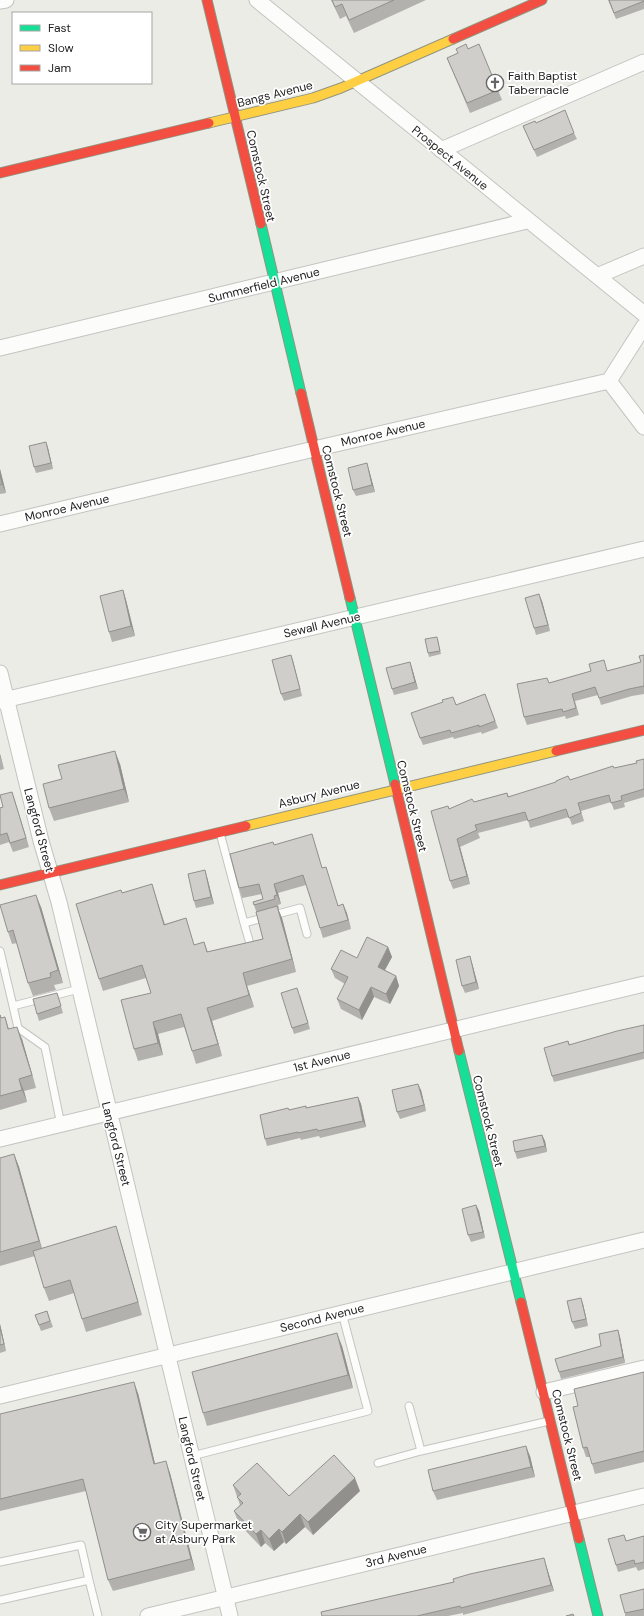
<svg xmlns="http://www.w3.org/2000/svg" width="644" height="1616" viewBox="0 0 644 1616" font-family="'DM Sans',sans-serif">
	<rect width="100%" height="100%" fill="#ecece7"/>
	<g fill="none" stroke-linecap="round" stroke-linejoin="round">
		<defs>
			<path id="lane" d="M220,833L244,923L300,908L307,934
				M244,923L250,944
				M0,951L13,1006
				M61,1125L45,1047L18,1028L13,1006L79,989
				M409,1406L421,1451L549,1421
				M192,1456L368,1411L342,1313
				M378,1463L421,1451
				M0,1562L81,1545L89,1580
				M0,1600L89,1580L98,1616"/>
			<path id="street" d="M257,0L644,314
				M0,1L6,0
				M441,150L644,62
				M597,276L644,256
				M0,348L527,221
				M609,381L644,427
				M0,524L314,449L609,381L644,326
				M0,673L41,841L59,902L230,1616
				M0,701L644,549
				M0,1139L644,984
				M544,1392L644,1368
				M0,1396L644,1240
				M148,1616L644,1496"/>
			<path id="fast" d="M261,224L301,393
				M350,598L395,784
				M459,1051L521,1302
				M579,1539L598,1616"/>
			<path id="slow" d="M209,123L313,98L341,88L453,39
				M246,826L556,751"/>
			<path id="jam" d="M207,0L261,224
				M453,39L542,0
				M0,173L209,123
				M301,393L350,598
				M556,751L644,730
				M395,784L459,1051
				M0,885L246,826
				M521,1302L579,1539"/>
		</defs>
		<use href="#lane" stroke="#c3c3c1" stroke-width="9"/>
		<use href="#street" stroke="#c3c3c1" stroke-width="17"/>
		<use href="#fast" stroke="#909580" stroke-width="11"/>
		<use href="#slow" stroke="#909580" stroke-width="11"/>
		<use href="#jam" stroke="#909580" stroke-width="11"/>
		<use href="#lane" stroke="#fcfcfb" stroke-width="7"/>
		<use href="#street" stroke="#fcfcfb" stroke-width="15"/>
		<use href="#fast" stroke="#16e098" stroke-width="9"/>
		<use href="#slow" stroke="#ffcf43" stroke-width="9"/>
		<use href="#jam" stroke="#f24e42" stroke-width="9"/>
	</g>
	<path fill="#b2b1ae" d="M331,0H426L354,33L346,16L340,19Z
		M608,0H644V9L616,19Z
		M468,49L498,90L502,100L470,113L447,58Z
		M536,123L574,133L577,139L537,157L523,126Z
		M46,442L48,448L53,469L36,473L34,467Z
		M0,469L6,493L0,494Z
		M369,470L375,492L356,496L353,490Z
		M123,590L126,600L135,636L112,642L109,632Z
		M542,601L550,631L536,635L534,628Z
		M438,640L441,654L429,657L428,653Z
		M291,655L293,661L302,696L284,701L281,694Z
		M644,655V694L632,696L601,705L598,695L575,701L579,715L566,719L565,716L527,725L524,717L549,683L591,671H607L641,662Z
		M410,662L412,668L418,689L394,695L392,689Z
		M485,694L498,728L482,734L481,732L454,739L453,737L423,745L420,738L456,705Z
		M0,754L4,769L0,770Z
		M644,759V797L624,803L625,807L614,810L611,802L581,811L584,821L572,825L569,817L530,828L528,820L478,833L480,838L460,847L470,884L453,889L450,881L449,809L507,793L509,797L614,768L637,763Z
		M120,764L129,802L54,821L49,808L62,779Z
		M12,792L15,801L29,847L13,852L9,842L0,845V808L3,807Z
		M315,844L322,868L326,867L338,906L343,904L351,929L323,938L306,885L278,893L281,904L278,905L279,908L278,909L282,918L296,972L247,986L254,1007L212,1021L222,1056L196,1064L192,1051L184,1027L158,1034L163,1055L138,1061L134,1049L151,993L146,978L103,991L99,979L122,893L152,884L156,897L165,924L186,918L194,945L204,942L208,952L263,939L256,911L253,902L263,899L262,894L242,898L239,888L274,845Z
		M207,877L214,904L196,908L194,901Z
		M41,907L63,983L54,985L56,990L33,996L28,983L17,943L12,944L8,932Z
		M388,947L392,957L385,970L396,976L399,986L390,1004L374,997L362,1020L341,1009L337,999L345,984L335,978L331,969L357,958Z
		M472,963L479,989L465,993L462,986Z
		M57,993L63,1013L39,1021L37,1014Z
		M300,995L310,1029L294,1034L292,1028Z
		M0,1014L1,1018L5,1017L9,1029L22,1039L36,1088L24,1091L27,1102L0,1110Z
		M644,1025V1059L554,1082L552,1076L568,1041L570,1045Z
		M421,1090L426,1111L400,1119L397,1112Z
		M358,1097L361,1104L366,1127L320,1138L319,1136L301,1140L300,1138L267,1146L265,1139L289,1110L306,1108Z
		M542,1135L545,1141L547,1152L517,1159L515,1152Z
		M14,1154L19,1167L42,1248L120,1239L142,1315L86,1332L74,1293L49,1301L44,1288L35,1256L0,1266V1158Z
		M476,1205L479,1211L485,1238L471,1242L468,1235Z
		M583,1304L588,1326L575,1329L572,1322Z
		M47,1311L53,1327L41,1331L35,1315Z
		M0,1324L6,1351L0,1353Z
		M620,1337L625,1363L561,1379L559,1372L601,1346Z
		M342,1346L353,1388L207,1426L203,1413Z
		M644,1372V1462L595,1474L590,1457H586L583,1448L578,1406Z
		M138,1393L155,1464L170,1473L195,1570L113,1591L108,1580L86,1491L0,1511V1414Z
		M530,1456L535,1477L437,1500L433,1491Z
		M233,1485L289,1496L360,1491L313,1535L305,1527L286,1544L284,1542L274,1551L265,1543L261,1547L239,1524L234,1511L240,1505Z
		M624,1535L626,1541L644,1536V1569L638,1571L636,1567L618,1572L616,1565Z
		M544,1558L554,1591L463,1615V1613L448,1616H322Z
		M644,1589V1616H625V1613Z"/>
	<path fill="#91908d" d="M46,442L48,448L53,469L51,463Z
		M367,463L369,470L375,492L372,485Z
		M0,469L6,493L2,484L0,474Z
		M123,590L126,600L135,636L131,626Z
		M539,594L542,601L550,631L548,625Z
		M291,655L293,661L302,696L300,689Z
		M410,662L412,668L418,689L415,682Z
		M115,751L120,764L129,802L124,789Z
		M0,754L4,769L0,756Z
		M12,792L15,801L29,847L26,838Z
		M457,839L460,847L470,884L467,876Z
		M205,870L207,877L214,904L211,897Z
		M152,884L156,897L168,937L164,925Z
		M274,884L278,893L281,904L277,895Z
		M36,895L41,907L63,983L58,970Z
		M343,904L347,913L351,929L348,920Z
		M277,906L282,918L296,972L292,959Z
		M388,947L392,957L381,977L378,967Z
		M470,956L472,963L479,989L476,982Z
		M243,973L247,986L254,1007L249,995Z
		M396,976L399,986L390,1004L386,994Z
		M371,987L374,997L362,1020L359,1010Z
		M207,1008L212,1021L222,1056L218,1044Z
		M153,1022L158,1034L163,1055L158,1043Z
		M17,1027L22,1039L36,1088L32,1075Z
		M19,1079L24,1091L27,1102L22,1090Z
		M418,1084L421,1090L426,1111L424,1105Z
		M358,1097L361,1104L366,1127L363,1121Z
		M542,1135L545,1141L547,1152L545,1146Z
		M14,1154L19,1167L43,1254L39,1241Z
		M476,1205L479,1211L485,1238L483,1232Z
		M116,1226L120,1239L142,1315L138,1302Z
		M581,1298L583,1304L588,1326L586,1319Z
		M0,1324L6,1351L4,1344L0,1327Z
		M618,1330L620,1337L625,1363L623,1357Z
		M337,1333L342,1346L353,1388L348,1375Z
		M134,1382L138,1393L158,1476L154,1464Z
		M526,1446L530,1456L535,1477L531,1467Z
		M166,1461L170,1473L195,1570L191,1559Z
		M355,1478L360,1491L313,1535L308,1522Z
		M300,1514L305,1527L286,1544L282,1532Z
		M279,1529L284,1542L274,1551L269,1539Z
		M261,1530L265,1543L261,1547L256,1534Z
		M544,1558L546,1565L554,1591L551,1585Z"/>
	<path fill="#cfceca" stroke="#91908d" d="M332,0H394L349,20L342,4L335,7Z
		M609,0H644V1L614,13Z
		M466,44L468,49L479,44L498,90L467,103L447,58L458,53L456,49Z
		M565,110L574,133L534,150L523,126L535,121L536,123Z
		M46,442L51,463L34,467L29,446Z
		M367,463L372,485L353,490L348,468Z
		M0,474L2,484L0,485Z
		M123,590L131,626L109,632L100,596Z
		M539,594L548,625L534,628L525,598Z
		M437,637L440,651L428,653L425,639Z
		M291,655L300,689L281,694L272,660Z
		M644,655V686L629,689L599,698L595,687L572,694L576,708L563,712L562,709L524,717L517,684L547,678L549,683L591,671L589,664L604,660L607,671L641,662L639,656Z
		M410,662L415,682L392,689L386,668Z
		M485,694L495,721L479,727V725L451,733L450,730L420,738L411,713L443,702L442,700L453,697L456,705Z
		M115,751L124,789L49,808L43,784L62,779L58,765Z
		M644,759V789L621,796L622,800L611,803L609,795L578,803L581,813L569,818L566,809L528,821L525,812L475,825L477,830L457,839L467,876L450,881L431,811L448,806L449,809L472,799L474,802L507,793L508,797L556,782V781L568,776L570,780L613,766L614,768L637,763L636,761Z
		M12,792L26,838L10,843L7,833L0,835V808L3,807L0,795Z
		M312,834L322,868L326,867L338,906L343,904L348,920L320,928L303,875L274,884L277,895L274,896L275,899L254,905L253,902L263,899L259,884L239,888L230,854L273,842L274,845Z
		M205,870L211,897L194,901L188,874Z
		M152,884L164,925L186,918L194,945L204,942L207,952L263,939L256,912L277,906L292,959L243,973L249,995L207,1008L218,1044L192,1051L181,1014L153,1022L158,1043L134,1049L121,1000L151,993L142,965L99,979L76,904L121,890L122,893Z
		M36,895L58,970L50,973L51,977L28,983L13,930L8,932L0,905Z
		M367,937L388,947L378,967L396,976L386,994L371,987L359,1010L337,999L348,977L331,969L341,950L357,958Z
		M470,956L476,982L462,986L456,960Z
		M297,988L308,1023L292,1028L281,993Z
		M57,993L61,1006L37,1014L33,999Z
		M0,1015L1,1018L5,1017L8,1029L17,1027L32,1075L19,1079L22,1090L0,1096Z
		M644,1025V1052L552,1076L544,1048L568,1041L569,1045L617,1031Z
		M418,1084L424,1105L397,1112L392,1090Z
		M358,1097L363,1121L318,1131L317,1129L298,1133V1132L265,1139L260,1115L288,1108L289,1110L306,1106V1108Z
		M542,1135L545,1146L515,1152L513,1141Z
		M14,1154L39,1241L0,1252V1158Z
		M476,1205L483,1232L468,1235L462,1209Z
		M116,1226L138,1302L82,1319L70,1280L44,1288L33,1251Z
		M581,1298L586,1319L572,1322L567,1301Z
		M47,1311L50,1321L39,1325L35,1315Z
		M0,1327L4,1344L0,1345Z
		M618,1330L623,1357L559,1372L555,1359L601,1346L599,1334Z
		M337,1333L348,1375L203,1413L192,1372Z
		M644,1372V1451L592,1464L587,1447L583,1448L573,1407L578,1406L574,1389Z
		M134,1382L154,1464L166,1461L191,1559L108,1580L83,1479L0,1499V1414Z
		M526,1446L531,1467L433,1491L428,1470Z
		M334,1455L355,1478L308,1522L300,1514L282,1532L279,1529L269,1539L261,1530L256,1534L234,1511L243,1503L237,1497L241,1494L233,1485L257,1463L289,1496Z
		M624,1535L626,1541L644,1536V1562L635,1564L634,1560L616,1565L608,1539Z
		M544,1558L551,1585L461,1608L460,1606L417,1616H322L321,1612L454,1582L453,1579L470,1574Z
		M644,1589V1609L625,1613L620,1595Z
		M573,1614L574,1616H566Z"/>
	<defs>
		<symbol id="church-ring" viewBox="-11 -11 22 22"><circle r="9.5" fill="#fff" stroke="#666664" stroke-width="1.5"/><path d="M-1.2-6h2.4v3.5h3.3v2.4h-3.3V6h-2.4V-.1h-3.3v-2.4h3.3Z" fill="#666664"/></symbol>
		<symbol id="supermarket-ring" viewBox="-11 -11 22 22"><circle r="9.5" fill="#fff" stroke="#666664" stroke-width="1.5"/><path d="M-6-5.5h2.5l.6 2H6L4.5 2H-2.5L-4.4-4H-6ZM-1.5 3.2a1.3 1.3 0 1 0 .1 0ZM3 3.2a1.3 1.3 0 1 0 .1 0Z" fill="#666664"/></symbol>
	</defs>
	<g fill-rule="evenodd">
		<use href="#church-ring" x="485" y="73" width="20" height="20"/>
		<use href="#supermarket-ring" x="132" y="1522" width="20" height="20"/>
	</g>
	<g text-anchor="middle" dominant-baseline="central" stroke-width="3.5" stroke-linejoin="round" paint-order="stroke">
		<g font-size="12" fill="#1e1e1e" stroke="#fff" text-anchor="start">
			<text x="508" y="76">Faith Baptist<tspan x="508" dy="14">Tabernacle</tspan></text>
			<text x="155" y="1525">City Supermarket<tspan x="155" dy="14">at Asbury Park</tspan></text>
		</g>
		<g font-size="12" fill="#1e1e1e" stroke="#fff">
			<text transform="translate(275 94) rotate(-14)">Bangs Avenue</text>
			<text transform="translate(450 158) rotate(39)">Prospect Avenue</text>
			<text transform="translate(261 176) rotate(77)">Comstock Street</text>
			<text transform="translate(264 285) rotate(-14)">Summerfield Avenue</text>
			<text transform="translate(383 433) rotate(-13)">Monroe Avenue</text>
			<text transform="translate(337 491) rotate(76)">Comstock Street</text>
			<text transform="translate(67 508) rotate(-13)">Monroe Avenue</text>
			<text transform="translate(322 625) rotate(-13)">Sewall Avenue</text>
			<text transform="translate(319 794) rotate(-14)">Asbury Avenue</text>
			<text transform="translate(412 806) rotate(76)">Comstock Street</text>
			<text transform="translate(39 830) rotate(75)">Langford Street</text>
			<text transform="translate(322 1061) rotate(-14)">1st Avenue</text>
			<text transform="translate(488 1121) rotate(76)">Comstock Street</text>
			<text transform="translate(116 1144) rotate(76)">Langford Street</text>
			<text transform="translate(322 1318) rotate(-14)">Second Avenue</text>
			<text transform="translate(567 1435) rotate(76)">Comstock Street</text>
			<text transform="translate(192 1459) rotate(77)">Langford Street</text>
			<text transform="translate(396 1556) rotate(-14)">3rd Avenue</text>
		</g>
	</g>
	<rect x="12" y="12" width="140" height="72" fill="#ffffff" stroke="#a5a5a5"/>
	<rect x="20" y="25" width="20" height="6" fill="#16e098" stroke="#a5a5a5"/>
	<text x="48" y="32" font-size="12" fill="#1e1e1e">Fast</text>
	<rect x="20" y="45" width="20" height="6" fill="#ffcf43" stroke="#a5a5a5"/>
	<text x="48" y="52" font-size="12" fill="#1e1e1e">Slow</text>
	<rect x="20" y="65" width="20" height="6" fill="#f24e42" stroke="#a5a5a5"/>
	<text x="48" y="72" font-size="12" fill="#1e1e1e">Jam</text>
</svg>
